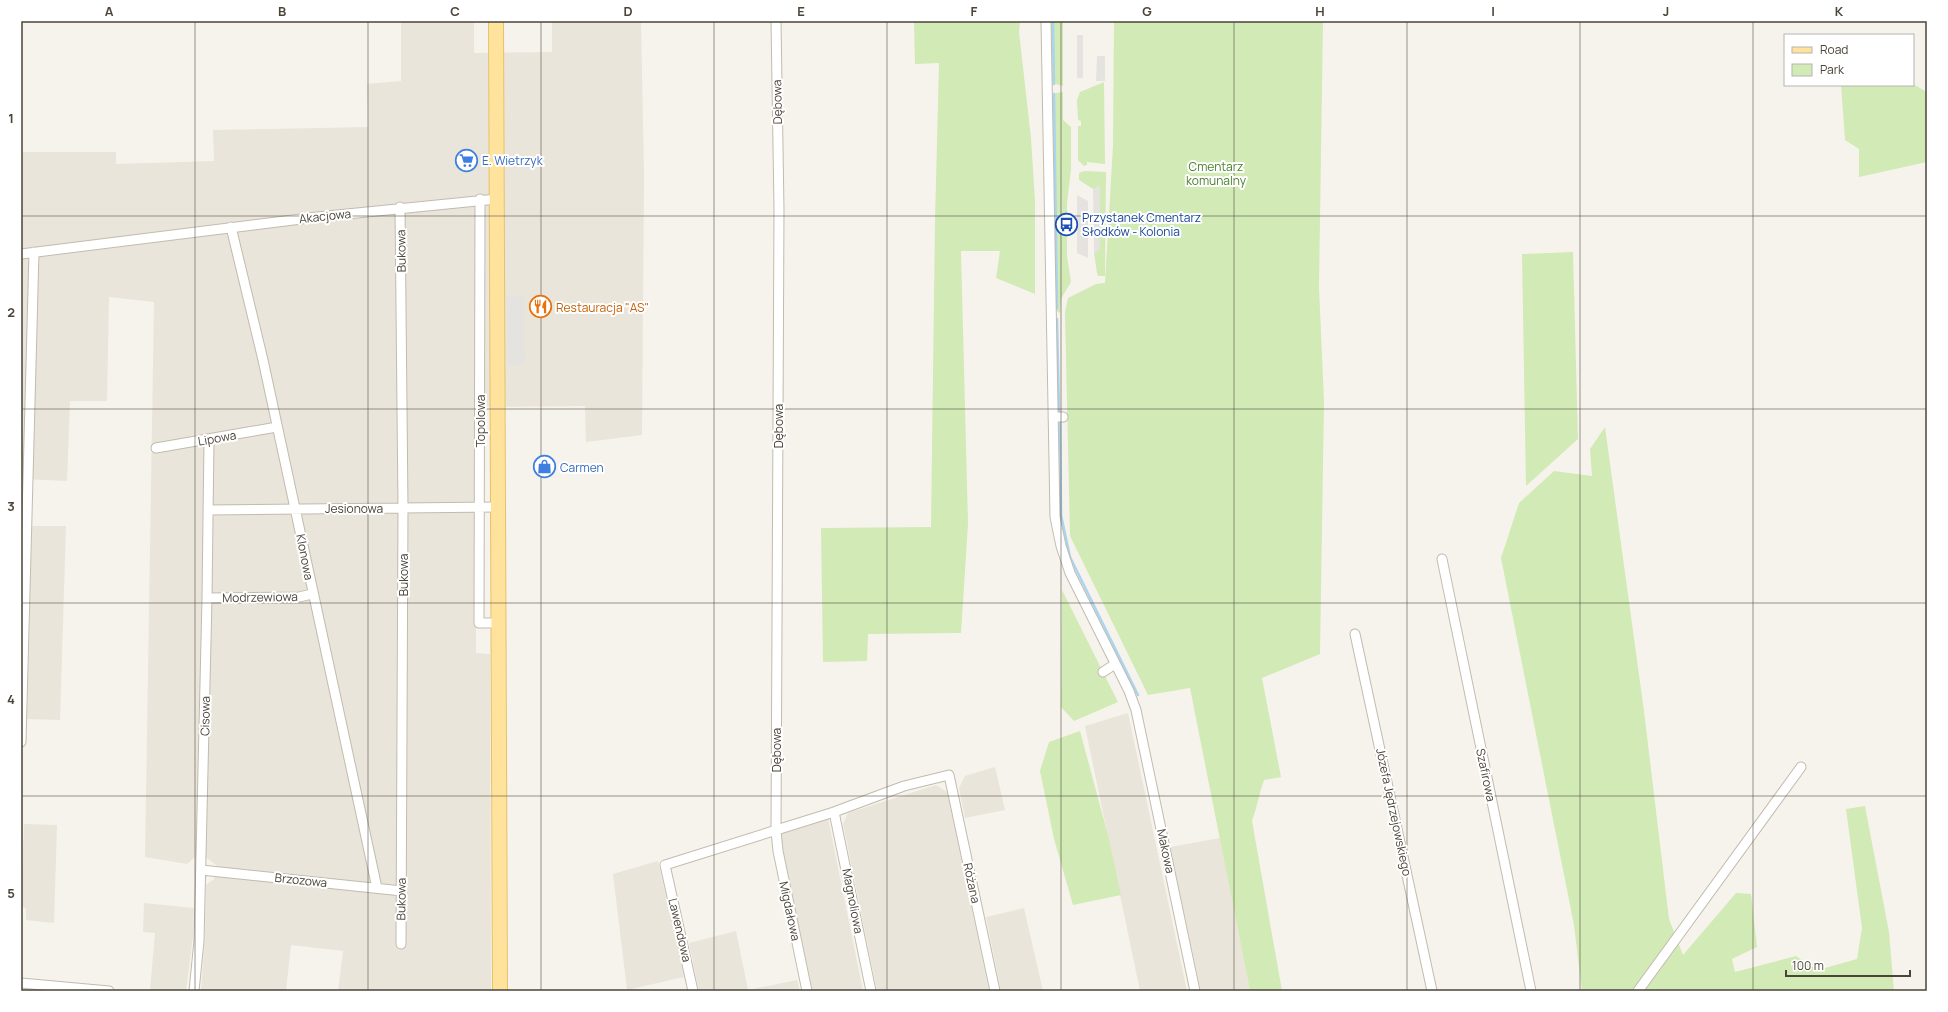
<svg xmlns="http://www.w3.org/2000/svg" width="1948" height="1012" viewBox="0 0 1948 1012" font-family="Manrope,sans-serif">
	<rect width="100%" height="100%" fill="#f6f3ec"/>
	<path fill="#eae5da" d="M401,21H474V53L552,52V21H641L644,175L642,435L586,442L585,406L476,407V653L490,654L491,991H338L343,951L291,945L286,991H201L205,937L206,885L214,879L217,866L207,858L195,857L187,864L145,857L154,302L109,297L107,401H70L67,481L22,479L21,522V152H116V164L214,161L213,130L368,127L367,84L401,81Z
		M32,526H66L60,720L27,719Z
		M1128,713L1187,991H1140L1085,726Z
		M995,767L1005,810L965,818L959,788L965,776Z
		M936,785L947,792L989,991H877L843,824L848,813Z
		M828,818L863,991H812L779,834Z
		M24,824L57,825L54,923L26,920V909L21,906Z
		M1220,838L1250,991H1201L1170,847Z
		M658,861L684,977L627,990L613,874Z
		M144,903L194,908L193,936L186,991H150L155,933L143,932Z
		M1024,908L1043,991H1001L986,917Z
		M736,931L748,990L797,980L800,991H699L689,943Z"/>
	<path fill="#d2eab5" d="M914,21H1020L1019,32L1031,138L1035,201V294L996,278L1000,251H961L968,524L961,633L868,634L867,661L823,662L821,528L931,527L935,220L939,63L915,64Z
		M1050,21H1063V86L1052,83Z
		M1114,21H1323L1319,287L1324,401L1320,654L1262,678L1281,777L1264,780C1259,794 1257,807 1252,821L1282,991H1250L1190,688L1148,695L1070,536L1065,312L1068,298L1096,284L1105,283L1113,145Z
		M1104,82L1105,164L1087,162V165L1084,166L1078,160V126H1081V121L1078,120L1077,100L1080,92Z
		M1913,84L1927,92V162L1859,177V149L1845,140L1841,85Z
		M1063,92V120L1071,127V169L1067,203V219L1063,220V228L1067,229V256L1071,282L1061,299L1060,313L1055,310L1052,96L1056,93Z
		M1084,171L1106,172L1105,276H1098L1097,273L1094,253L1100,249V186L1093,189L1079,180V173Z
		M1573,252L1578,439L1526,486L1522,254Z
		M1605,427L1644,711L1669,919L1683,955L1736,893L1751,894L1757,947L1732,959L1735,972L1796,956L1818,970L1857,959L1862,928L1846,809L1865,806L1889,932L1894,991H1582L1574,925L1501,558L1519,503L1554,471L1592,476L1590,449Z
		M1062,590L1118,702L1074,721L1061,707Z
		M1080,731L1109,839L1121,895L1073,905L1054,839L1040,771L1049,742Z"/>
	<path fill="#e5e3e0" d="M1077,35H1083V78H1077Z
		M1097,56H1105V81H1096Z
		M1100,186V249L1094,253L1093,189Z
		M1077,195L1088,201V258L1077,253Z
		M506,296H524L525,365H508Z"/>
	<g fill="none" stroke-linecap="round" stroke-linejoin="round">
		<path stroke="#a9d4f2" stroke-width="2.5" d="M1053,21L1054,84
			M1054,94L1057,308
			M1057,319L1059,411
			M1060,422L1061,515L1070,557L1138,695"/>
		<defs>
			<path id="minor" d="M776,21L779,210L776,831L778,851L807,991
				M1046,21L1055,517L1061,546L1070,573L1129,691L1136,710L1195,991
				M480,199L479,623H499
				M400,207L403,508L401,944
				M231,227L263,360L377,888
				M21,254L317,217L497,199
				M1053,417H1063
				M156,448L277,427
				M209,510L498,507
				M1442,559L1531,991
				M207,598L299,597L312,594
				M1355,634L1432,991
				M1103,672L1115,664
				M21,742L34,252
				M834,812L871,991
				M201,870L402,891
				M21,983L109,991
				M194,991L199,941L207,598L209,440
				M693,991L665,865L834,812L904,786L949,775L995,991
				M1638,991L1801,767"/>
			<path id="primary" d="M496,21L500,991"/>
		</defs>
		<use href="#minor" stroke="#c2bbae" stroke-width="11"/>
		<use href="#primary" stroke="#e6c16a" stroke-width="16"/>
		<use href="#minor" stroke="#fff" stroke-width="9"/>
		<use href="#primary" stroke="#ffe39c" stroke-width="14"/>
	</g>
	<path fill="none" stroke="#4b4439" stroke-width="1" stroke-opacity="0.55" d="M195,21V991M368,21V991M541,21V991M714,21V991M887,21V991M1061,21V991M1234,21V991M1407,21V991M1580,21V991M1753,21V991M21,216H1927M21,409H1927M21,603H1927M21,796H1927"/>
	<defs>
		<symbol id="supermarket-ring" viewBox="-11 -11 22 22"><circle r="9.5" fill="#fff" stroke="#3f7fe0" stroke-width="1.5"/><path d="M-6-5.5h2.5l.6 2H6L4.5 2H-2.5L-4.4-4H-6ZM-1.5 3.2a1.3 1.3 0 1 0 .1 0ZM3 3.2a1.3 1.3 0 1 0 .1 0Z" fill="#3f7fe0"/></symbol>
		<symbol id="bus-ring" viewBox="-11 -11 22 22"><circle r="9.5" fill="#fff" stroke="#1a4fb4" stroke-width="1.5"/><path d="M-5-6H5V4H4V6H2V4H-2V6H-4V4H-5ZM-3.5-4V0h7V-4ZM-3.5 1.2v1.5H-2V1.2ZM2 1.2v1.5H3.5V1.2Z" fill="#1a4fb4"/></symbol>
		<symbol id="restaurant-ring" viewBox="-11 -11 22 22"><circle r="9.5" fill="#fff" stroke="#e8710a" stroke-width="1.5"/><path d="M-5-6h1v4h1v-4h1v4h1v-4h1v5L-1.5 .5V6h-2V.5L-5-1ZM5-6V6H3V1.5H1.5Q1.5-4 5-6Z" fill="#e8710a"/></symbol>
		<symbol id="shop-ring" viewBox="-11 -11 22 22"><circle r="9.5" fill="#fff" stroke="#3f7fe0" stroke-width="1.5"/><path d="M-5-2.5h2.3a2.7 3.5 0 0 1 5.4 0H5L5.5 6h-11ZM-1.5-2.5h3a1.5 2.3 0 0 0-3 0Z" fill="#3f7fe0"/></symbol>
	</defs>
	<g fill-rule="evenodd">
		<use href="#supermarket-ring" x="454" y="148" width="25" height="25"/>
		<use href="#bus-ring" x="1054" y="212" width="25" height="25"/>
		<use href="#restaurant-ring" x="528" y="294" width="25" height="25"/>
		<use href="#shop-ring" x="532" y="454" width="25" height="25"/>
	</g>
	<g text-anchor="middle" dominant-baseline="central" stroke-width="4" stroke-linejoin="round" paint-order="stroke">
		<g font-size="12" fill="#4b4439" stroke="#fff">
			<text transform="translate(777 102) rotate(-91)">Dębowa</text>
			<text transform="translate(325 216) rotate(-6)">Akacjowa</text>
			<text transform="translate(401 251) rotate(-91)">Bukowa</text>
			<text transform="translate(480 421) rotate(-90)">Topolowa</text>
			<text transform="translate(778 426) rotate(-90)">Dębowa</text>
			<text transform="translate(217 438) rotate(-10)">Lipowa</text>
			<text x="354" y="508">Jesionowa</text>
			<text transform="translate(305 557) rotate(79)">Klonowa</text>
			<text transform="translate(403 575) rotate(-90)">Bukowa</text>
			<text transform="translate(260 597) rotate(-1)">Modrzewiowa</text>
			<text transform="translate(205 716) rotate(-89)">Cisowa</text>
			<text transform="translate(776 750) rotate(-90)">Dębowa</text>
			<text transform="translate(1486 775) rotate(78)">Szafirowa</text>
			<text transform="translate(1394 812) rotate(78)">Józefa Jędrzejowskiego</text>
			<text transform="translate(1166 851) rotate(78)">Makowa</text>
			<text transform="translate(301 880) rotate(6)">Brzozowa</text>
			<text transform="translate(972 883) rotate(78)">Różana</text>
			<text transform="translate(401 899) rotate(-89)">Bukowa</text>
			<text transform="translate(853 901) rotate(79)">Magnoliowa</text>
			<text transform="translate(790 911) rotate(78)">Migdałowa</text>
			<text transform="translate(680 930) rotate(77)">Lawendowa</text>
		</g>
		<g font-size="12" fill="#366cbe" stroke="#fff" text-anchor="start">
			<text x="482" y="160">E. Wietrzyk</text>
			<text x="560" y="467">Carmen</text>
		</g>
		<g font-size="12" fill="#4a7f2a" stroke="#fff">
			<text x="1216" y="166">Cmentarz<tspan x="1216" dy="14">komunalny</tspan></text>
		</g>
		<g font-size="12" fill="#164399" stroke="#fff" text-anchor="start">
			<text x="1082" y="217">Przystanek Cmentarz<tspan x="1082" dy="14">Słodków - Kolonia</tspan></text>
		</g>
		<g font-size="12" fill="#c56008" stroke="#fff" text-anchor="start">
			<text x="556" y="307">Restauracja "AS"</text>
		</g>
	</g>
	<rect width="1948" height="1012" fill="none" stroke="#ffffff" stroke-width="44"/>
	<rect x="1784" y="34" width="130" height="52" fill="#ffffff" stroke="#b7b4b0"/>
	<rect x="1792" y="47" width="20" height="6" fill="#ffe39c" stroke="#b7b4b0"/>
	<text x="1820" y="54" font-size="12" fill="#4b4439">Road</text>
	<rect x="1792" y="64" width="20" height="12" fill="#d2eab5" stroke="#b7b4b0"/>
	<text x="1820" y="74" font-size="12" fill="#4b4439">Park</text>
	<path d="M1786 970v6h124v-6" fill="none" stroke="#4b4439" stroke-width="2"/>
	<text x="1792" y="970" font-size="12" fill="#4b4439" stroke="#ffffff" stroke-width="3" paint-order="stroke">100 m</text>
	<rect x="22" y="22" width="1904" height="968" fill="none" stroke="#4b4439" stroke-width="1.5"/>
	<g font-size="13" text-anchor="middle" font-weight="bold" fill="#4b4439">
		<text x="109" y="16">A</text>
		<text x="282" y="16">B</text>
		<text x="455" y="16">C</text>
		<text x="628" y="16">D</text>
		<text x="801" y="16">E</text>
		<text x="974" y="16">F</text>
		<text x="1147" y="16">G</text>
		<text x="1320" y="16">H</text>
		<text x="1493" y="16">I</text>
		<text x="1666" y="16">J</text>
		<text x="1839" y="16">K</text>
		<text x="11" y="123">1</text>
		<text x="11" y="317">2</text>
		<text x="11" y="511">3</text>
		<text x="11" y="704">4</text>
		<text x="11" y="898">5</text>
	</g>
</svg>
